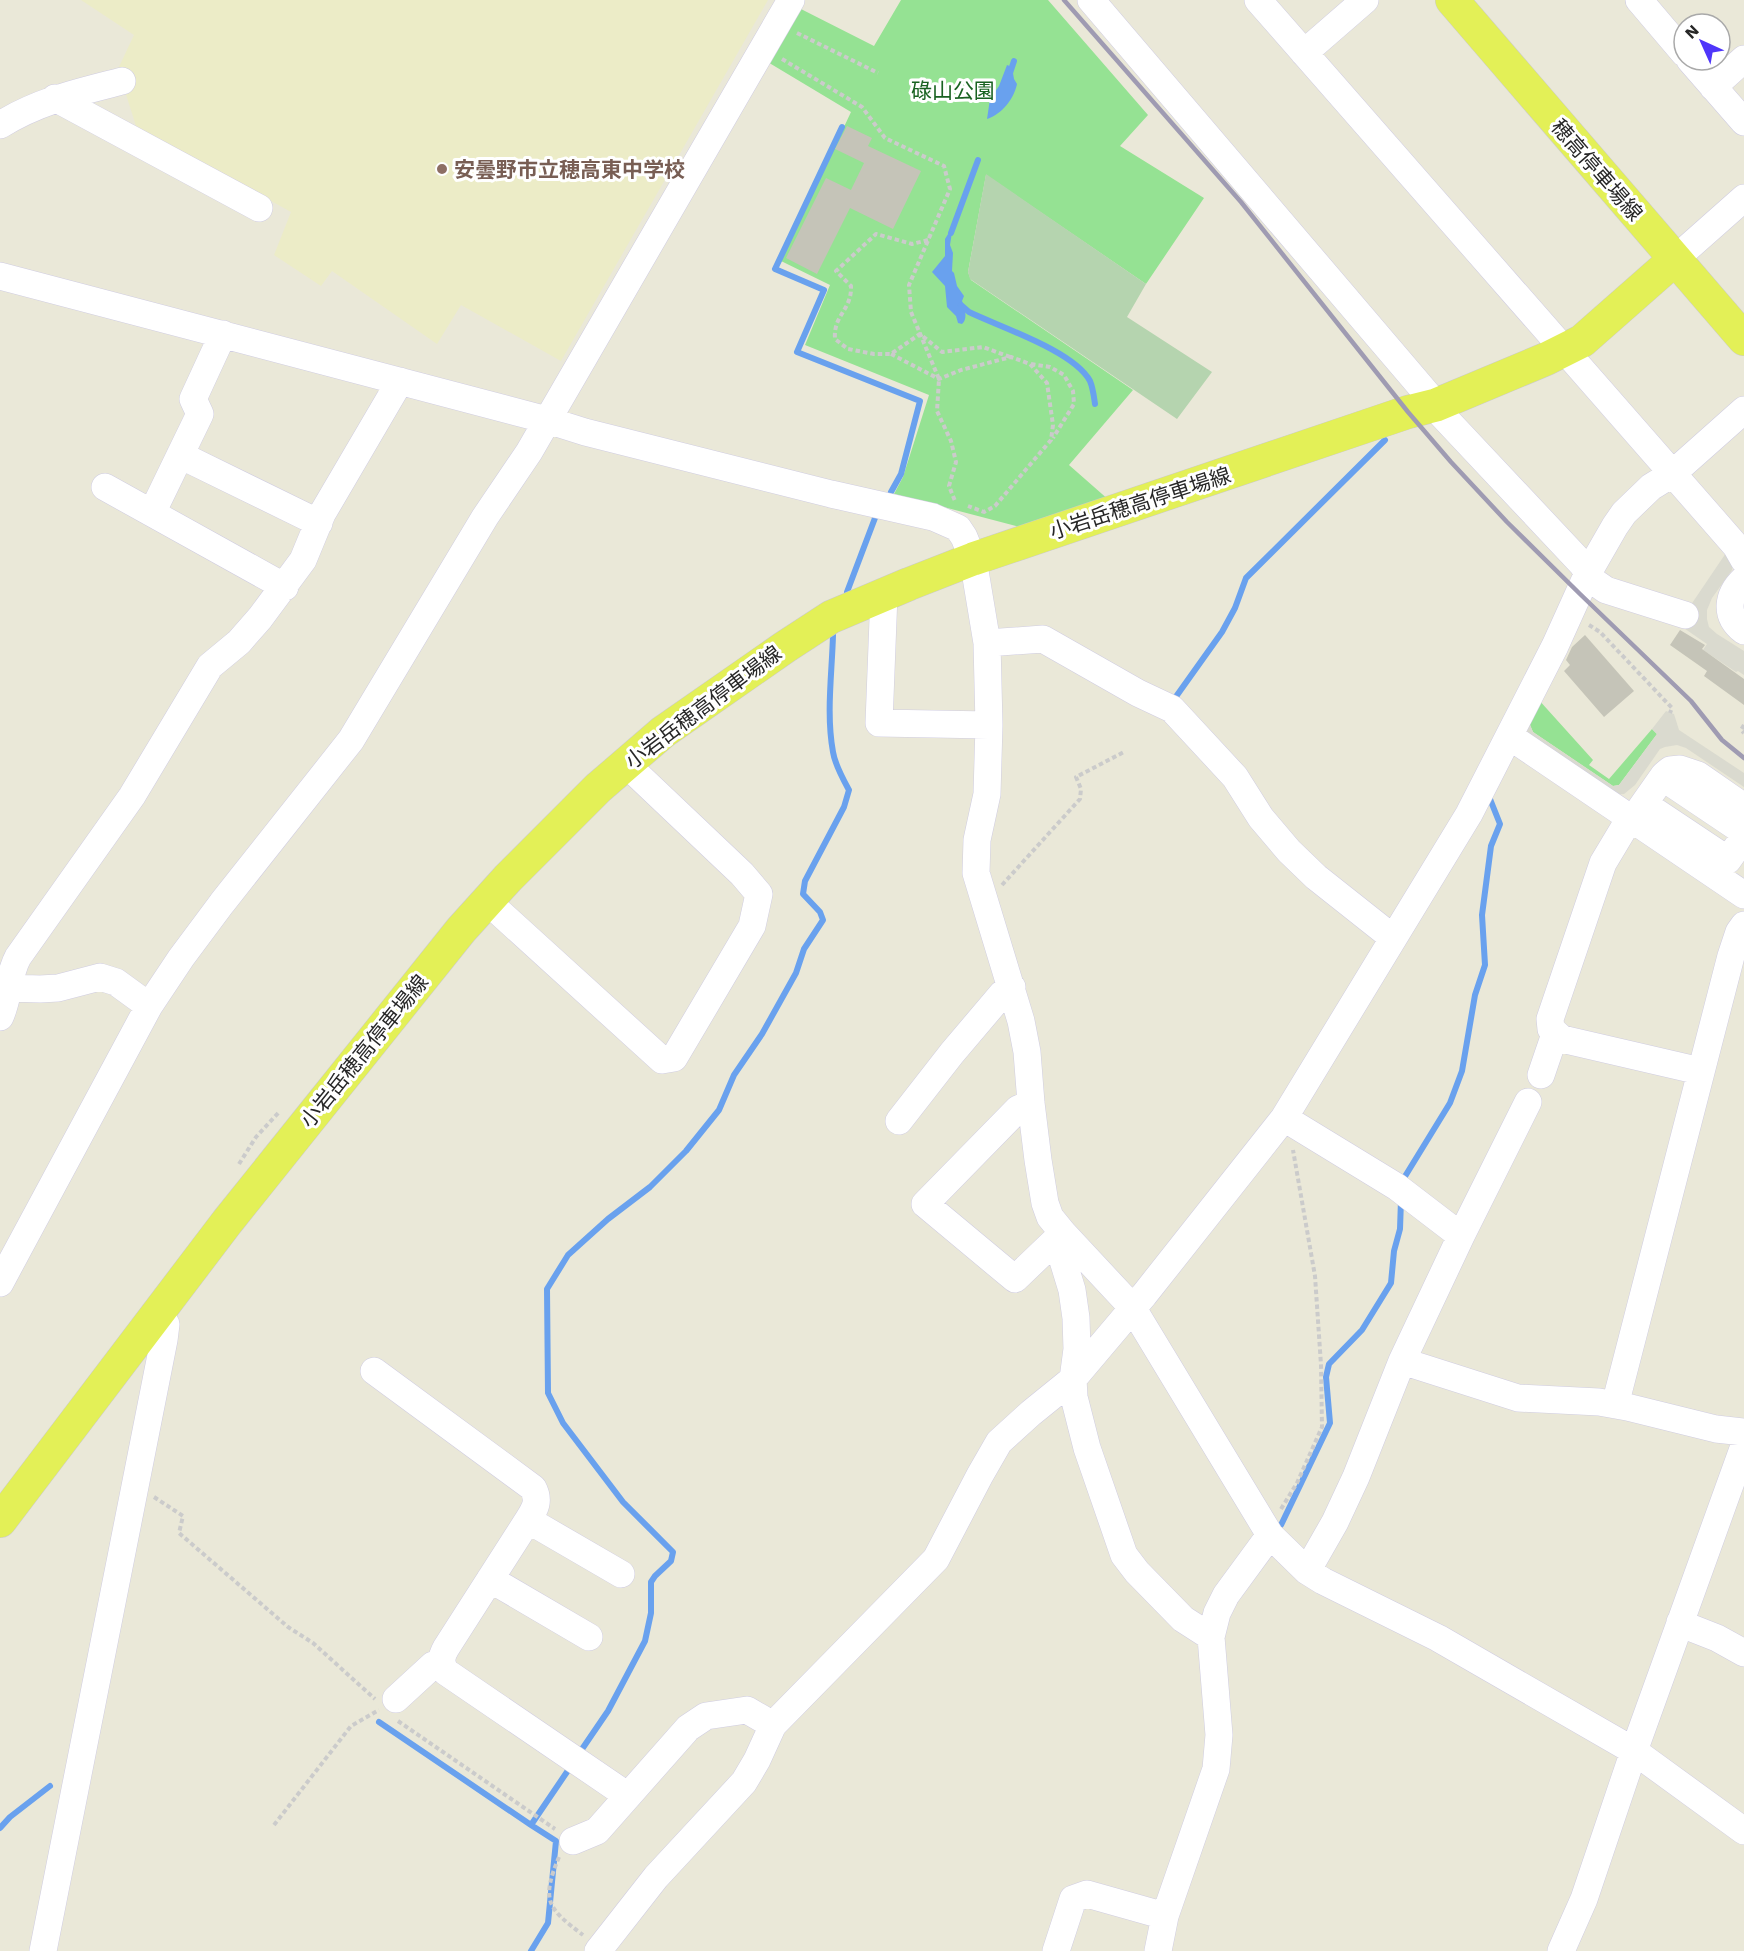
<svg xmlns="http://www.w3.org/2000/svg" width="1744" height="1951" viewBox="0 0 1744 1951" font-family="'Work Sans','Noto Sans JP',sans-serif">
	<rect width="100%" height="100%" fill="#eae8d8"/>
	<path fill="#ececc7" d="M81,0H768L561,361L461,305L437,344L332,271L321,286L274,255L291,212L136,126L118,69L134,35Z"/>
	<path fill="#95e293" d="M901,0H1048L1148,115L1120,146L1204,198L1146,284L986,175L968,272L971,280L1133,390L1069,465L1110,501L1021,531L1016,526L894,494L903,477L929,395L805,345L830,285L781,261L851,112L766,61L797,7L874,46Z
		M1538,699L1593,760L1589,765L1609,779L1652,729L1657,734L1619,785L1613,786L1533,732L1528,720Z"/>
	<path fill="#b5d4af" d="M986,174L1146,284L1127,317L1212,372L1177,419L970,279L968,272Z"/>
	<path fill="#dadacf" d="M1728,550L1733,559L1732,570L1712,598L1707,610V619L1709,627L1717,634L1744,651V675L1738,671L1736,672L1703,650L1707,644L1678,624Z
		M1666,711L1674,714L1679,730L1744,773V787L1686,748L1677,745L1665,747L1660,749L1635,785L1624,794L1611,795L1526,740L1525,727L1528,720L1533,732L1613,786L1619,785L1657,734L1652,729Z"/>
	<path fill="#69a1ee" d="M1007,65L1012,67L1014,79L1017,84C1014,99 1002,114 987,119L990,99L999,86Z
		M953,226L950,245L953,253L952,271L954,273L957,286L964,296L962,301C965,307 968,319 962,324L958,323L956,316L947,307L945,286L932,272L945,256V239Z"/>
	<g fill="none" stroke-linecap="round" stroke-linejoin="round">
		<path stroke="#69a1ee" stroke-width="6" d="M1010,73L1014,61
			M842,127L775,269L824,290L797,352L920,401L901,474L891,492
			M951,233L978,160
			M961,305L969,312C1000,327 1074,351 1090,381C1093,388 1094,397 1095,404
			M847,592L875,518
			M1175,698L1222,632L1235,608L1246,578L1385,440
			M1404,1178L1450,1103L1462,1071L1475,995L1485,965L1482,915L1491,846L1500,824L1490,799
			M1281,1525L1330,1423L1326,1377L1329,1364L1362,1330L1391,1283L1394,1251L1400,1229L1401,1200
			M379,1722L531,1825
			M578,1755L608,1711L645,1641L651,1613V1582L655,1576L671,1561L673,1552L623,1502L563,1423L548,1393L547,1289L568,1255L608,1219L650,1187L686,1151L719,1110L734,1075L762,1034L796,973L804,949L823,920L820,912L803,894L805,881L844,807L849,790C843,779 835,765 833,752C826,714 832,673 833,635
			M0,1828L10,1817L50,1786
			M531,1951L548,1923L556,1841L531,1825L571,1766"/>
	</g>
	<path fill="#c5c4b8" d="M847,126L872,138L868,146L921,171L893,229L850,208L817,274L786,258L826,178L851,190L864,163L835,149Z
		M1680,630L1705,645L1702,649L1744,679V705L1704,676L1707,671L1670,645Z
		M1585,635L1634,691L1604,717L1564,671L1570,665L1566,660L1572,647Z"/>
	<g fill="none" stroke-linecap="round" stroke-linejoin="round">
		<defs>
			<path id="minor" d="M1091,0L1428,395
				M1258,0L1736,546L1744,560
				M1639,0L1684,53
				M1304,53L1365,0
				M1690,60L1744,122
				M1713,87L1744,59
				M55,98L259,208
				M0,125C38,101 79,92 122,81
				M1674,260L1744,198
				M0,276L547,420L585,432L831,494L933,517L958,528L964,537L973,559L987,643L989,725L987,794L977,840L976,873L1021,1021L1027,1052L1031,1103L1038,1160L1045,1203L1050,1217L1063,1233L1132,1307L1270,1535L1226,1595L1217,1613L1211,1637L1219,1735L1216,1769L1165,1916L1158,1951
				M1442,415L1582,564L1593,581L1606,590L1685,615
				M180,455L319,523
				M105,487L285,587
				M152,513L200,414L193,399L223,334
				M1744,579C1727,595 1724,616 1744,631
				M884,594L879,723L989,725
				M987,643L1043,639L1138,693L1172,709L1235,777L1261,818L1289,851L1316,877L1393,938
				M1509,736L1744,895
				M1701,789L1692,783L1674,785L1744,832
				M1668,832C1660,826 1649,821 1653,810L1728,860L1744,837
				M487,901L662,1060L674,1058L752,926L759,894L742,874L626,764
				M9,988L40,989L58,988L100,977L116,982L149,1006
				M0,1017C9,998 8,975 18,957L132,796L210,666L239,642L260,618L303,560L322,514L400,381
				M1700,1071L1562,1039L1551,1029L1550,1019L1603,863L1630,818L1638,812L1664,775L1670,770L1680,769L1698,775L1744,807
				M1541,1075L1555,1034
				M1031,1103L1018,1109L925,1204L1015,1279L1063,1233
				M1284,1118L1397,1187L1461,1236
				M899,1121L952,1053L1002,994L1012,987
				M1063,1233L1061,1254L1072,1290L1076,1318L1077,1349L1073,1379L1074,1397L1087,1448L1124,1555L1137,1572L1183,1619L1211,1637
				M0,1283L149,1006L181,958L222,903L351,740L485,517L529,452L791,0
				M1402,1361L1518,1398L1599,1402L1627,1407L1716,1429L1744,1432
				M374,1371L533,1488C540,1501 535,1509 528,1520L446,1648C441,1657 440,1663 446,1672L628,1796
				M1615,1405L1731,956L1739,932L1744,925
				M528,1520L621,1574
				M1270,1535L1307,1571L1323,1581L1438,1638L1634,1751L1744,1831
				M1307,1571L1335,1522L1356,1477L1402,1361L1461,1236L1528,1102
				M490,1579L589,1637
				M1680,1622L1689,1627L1717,1638L1744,1653
				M396,1699L433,1665H442
				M573,1841L597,1831L688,1728L706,1716L747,1710L773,1725
				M43,1951L164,1340L166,1324L158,1314
				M598,1951L656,1877L744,1782L757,1760L773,1725L936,1559L980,1475L999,1442L1031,1413L1073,1379L1144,1295L1284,1118L1469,814L1555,646L1588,573L1615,526L1624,513L1651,487L1672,474L1744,410
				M1056,1951L1073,1899L1087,1894L1165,1916
				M1561,1951L1584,1899L1634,1751L1744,1446"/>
			<path id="major" d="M1452,0L1744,339
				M0,1521L227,1222L461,930L508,878L598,788L663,732L785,647L831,617L909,584L973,559L1408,412L1436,405L1546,359L1582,341L1674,260"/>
		</defs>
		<use href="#minor" stroke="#d0cde1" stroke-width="28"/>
		<use href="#major" stroke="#cbcbcb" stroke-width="34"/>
		<path stroke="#cbcbcb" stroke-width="4" stroke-dasharray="4.5 3" stroke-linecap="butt" d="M797,33L878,73
			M782,59L862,107L885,138L944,166L950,189L909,285L911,312L939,379L937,411L951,441L956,462L949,486L955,501
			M928,240L912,244L876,234L836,271L851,286C852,310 833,315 835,339L848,349L874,354H891L920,334L942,352L983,347L1010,357
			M891,354L939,379L961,370L1011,357L1030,364L1047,383L1053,425L1051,440L995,506L984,512L968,506
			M1031,364L1050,367L1064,375L1073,391L1074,404L1053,438
			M1589,625L1600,632L1672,708L1670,713
			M1744,725L1741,730L1744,733
			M1002,885L1080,799L1081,789L1076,777L1124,752
			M239,1164L256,1137L280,1111
			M154,1497L183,1516L179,1533L288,1627L313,1643L375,1699
			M1281,1509L1297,1483L1322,1427L1321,1365L1315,1276L1293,1150
			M398,1721L555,1829
			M274,1825L351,1726L379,1710
			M559,1857C541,1900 547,1908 583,1935"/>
		<use href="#minor" stroke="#fff" stroke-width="27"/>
		<use href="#major" stroke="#e3f057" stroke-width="33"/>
		<path stroke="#9f9bb2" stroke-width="4.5" d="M1064,0L1241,202L1408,412L1451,462L1507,522L1580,594L1691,701L1722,740L1744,758"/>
	</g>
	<circle fill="#8d6e63" stroke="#fff" stroke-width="2" cx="442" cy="169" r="6"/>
	<g text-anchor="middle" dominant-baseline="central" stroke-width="6" stroke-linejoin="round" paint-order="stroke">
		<g font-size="21" fill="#196221" stroke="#fff">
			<text x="953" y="90">碌山公園</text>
		</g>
		<g font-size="21" font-weight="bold" fill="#785e54" stroke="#fff" text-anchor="start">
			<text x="454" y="169">安曇野市立穂高東中学校</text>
		</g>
		<g font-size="21" fill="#272727" stroke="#fff">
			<text transform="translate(1597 170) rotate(49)">穂高停車場線</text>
			<text transform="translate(1140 503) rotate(-18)">小岩岳穂高停車場線</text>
			<text transform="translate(703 707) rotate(-37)">小岩岳穂高停車場線</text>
			<text transform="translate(364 1051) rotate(-51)">小岩岳穂高停車場線</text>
		</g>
	</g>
	<g transform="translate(1702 42) rotate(315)"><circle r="28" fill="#ffffff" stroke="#a9a9a9" stroke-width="1.5"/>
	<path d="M0-4.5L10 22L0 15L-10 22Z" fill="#4f36fa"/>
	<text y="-9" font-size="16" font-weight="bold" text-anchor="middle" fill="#272727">N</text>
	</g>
</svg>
